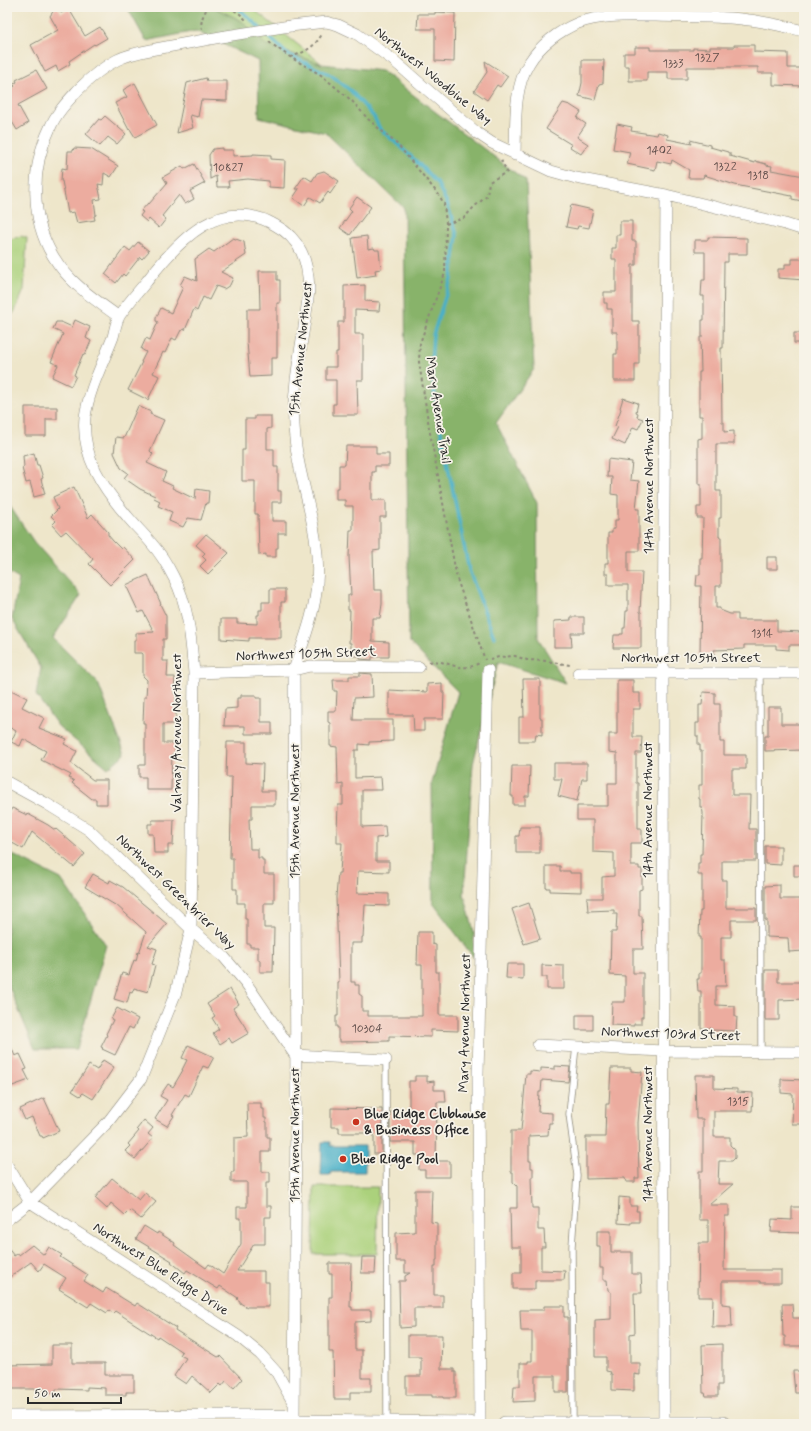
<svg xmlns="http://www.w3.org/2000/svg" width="811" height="1431" viewBox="0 0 811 1431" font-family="Mynerve,sans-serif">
	<rect width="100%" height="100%" fill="#f7f3e8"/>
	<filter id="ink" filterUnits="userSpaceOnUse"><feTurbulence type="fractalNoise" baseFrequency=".025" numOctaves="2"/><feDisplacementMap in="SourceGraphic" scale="8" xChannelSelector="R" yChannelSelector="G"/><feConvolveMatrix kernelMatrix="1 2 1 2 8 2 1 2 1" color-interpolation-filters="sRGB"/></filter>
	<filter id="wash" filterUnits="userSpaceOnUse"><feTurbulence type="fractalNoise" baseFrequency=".012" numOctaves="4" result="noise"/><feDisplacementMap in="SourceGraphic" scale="16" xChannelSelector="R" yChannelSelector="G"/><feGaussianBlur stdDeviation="0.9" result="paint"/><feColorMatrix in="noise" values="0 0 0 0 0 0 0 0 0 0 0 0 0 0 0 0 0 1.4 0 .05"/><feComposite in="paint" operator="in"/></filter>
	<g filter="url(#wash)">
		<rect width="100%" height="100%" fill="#eee6ca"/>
		<path fill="#abd17b" stroke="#6b7e53" d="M213,7H251L322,64L265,45L242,21Z
			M21,236L27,238L24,290L15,311L7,322V240Z
			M314,1187H378L377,1254H313Z"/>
		<path fill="#88b36b" stroke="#5a6f4b" d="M127,7H213L242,21L266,45L322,64L382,71L526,181L534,369L496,423L537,503L538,638L566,683L498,662L473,764L464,894L474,932V958L433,903L432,783L458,692L409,642L404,208L326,133L259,117L258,61L196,31L146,41Z
			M7,502L34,542L81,595L53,638L98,683L125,754L108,768L58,726L36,695L41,668L12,619L19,579L7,572Z
			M7,852L61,879L106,945L77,1049H35L7,982Z"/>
		<path fill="#49b0c8" stroke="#3a6e7a" d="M322,1142H330V1146H365V1172H331L330,1175H321Z"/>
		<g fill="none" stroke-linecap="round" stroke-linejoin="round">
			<path stroke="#49b0c8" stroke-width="3.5" d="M237,7L260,28
				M264,32L287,54L331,75L351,91L374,117L380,129L414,159L437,183L447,203L457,235L451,279L433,335L431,365L437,412L469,570L494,637"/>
		</g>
		<g id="blocks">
			<path fill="#ecac9f" d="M56,7H58L61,13L69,9L85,36L100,27L107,38L95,45L94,44L69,61L70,64L58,71L56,66L45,72L31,45L58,30L50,16Z
				M435,12L455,13L454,62L435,61V29H417L418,14H435Z
				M734,45H754V52L788,53V68H804V86L773,85V73H758V67H687V79H668V72H647V81H629V66H624V53H635V47H650V50H693V48L710,49V47H734Z
				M582,60H604L603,83L599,84L595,100L579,96L582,83Z
				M485,61L508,76L500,87L497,85L487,100L474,91L487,72Z
				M36,70L47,89L18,105L28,123L17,130L11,120L7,122V91L15,86L13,84L17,82L16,80Z
				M206,78L207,81H227V101L201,100L198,117L190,115L193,128L177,133L187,83Z
				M135,83L157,125L135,137L130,129L129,130L115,103L127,97L123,90Z
				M563,103L570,105L581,112L577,118L586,124L577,137L588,144L581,154L570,147L572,145L546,129Z
				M105,116L126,134L117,144L108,137L100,146L86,134L99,119L101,120Z
				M617,124L632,127L631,131L657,135L658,132L668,135L667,139L692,144L690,140L710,145V147L728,152V153H730V156L755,163V161L766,164V165L772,166L771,170L804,176V189L802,201L792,199V196L735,185L704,175L703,178H688L689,170L672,160L671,164L657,161L655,170L627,164L630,152L613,149Z
				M74,148L91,149L118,166L111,177L104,173L103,185L98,184L101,199L94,200L96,215L94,216L95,220L77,223L74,212L68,213L62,181H61L62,168L67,169L68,151H73Z
				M222,148V150H233V156L253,155V154L271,155V159L285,160L284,188L269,187V181L248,179L228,181L229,187H217L216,176L210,179L209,155L213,149Z
				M194,164L205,183L190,191L194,199L185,204L179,195L162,216L166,219L159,228L149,219L147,222L140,216L143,212L141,211L148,203L149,204L167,183L163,177L182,166L184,169Z
				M324,171L339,181L330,194L328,192L320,203L310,197L304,206L293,198L299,189H295L304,176L312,181L317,173Z
				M357,197L371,207L350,235L340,228L352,211L349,208Z
				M571,205L593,210L589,228L578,226L577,229L566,227Z
				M620,221H632V241H636V265H632V321H639V364H635V381H614V354H617V332H612V309H607V303H604V292H616V259H612V248H616V235H620Z
				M367,236L368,249L374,248L375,250H379L381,269L375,270L376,275L357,278L352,238Z
				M708,237L747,238V254H728V262H724L723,348H721L722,422H724V432L734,431V444H716V491H721V518H719V537H721V586H716V608H720V610L730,614H738V620H777V631L804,632V645H789V650L776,649V645H744V649L714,650V655H700L701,586H696L697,575H700V558H702L703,518H697V507H701V484H698V439L702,438V416H699V372H701L700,337H702V320H704V296H701L702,280H705V252H695V240H708Z
				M233,238L244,242L246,255L221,272L233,278L230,285L224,289L216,286L209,300L203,297L197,311L194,309L185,330L183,329L182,331L181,330L176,340L172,338L165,353L163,352L153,373L159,376L148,400L128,390L142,362H141L146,352L141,349L146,338L150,340L158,322L156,321V318L161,308L171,313L183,287L180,285L185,276L197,281L195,259L209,249L214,252Z
				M138,242L149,251L142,259L140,257L125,276L123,274L116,283L105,274L125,247L130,251Z
				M792,259H804V280L778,278V269H785V264H792Z
				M259,271H277V280H280V303H277V358H271V376L250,377L247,342V309H260Z
				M365,285V301L380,302L379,311L355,310V334H363V380H357L358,415H333V404H336V380H326V367H336V352H338V322H344V286Z
				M75,320L90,327L86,338L91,341L85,355L83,354L74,375L76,376L71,386L52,377L58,365L51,362L63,334L53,329L56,322H61L72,327Z
				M794,333H804V343H794Z
				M623,398L638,403L636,412L638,413L637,417L643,419L638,429L633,427L625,445L612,439L618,427L615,426L621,409L620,408Z
				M138,406L151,412L150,414L164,420L150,451L153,454L147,463L166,472L162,481L173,486L172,488L195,499L196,489L209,491L208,503H206L201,520L188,518L183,527L169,521L172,512L158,506L160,501L154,498L155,496L140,489L124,478L128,473L121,468L114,453L116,437L124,438Z
				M25,407H57V419H46V436H25Z
				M255,416H271V428L267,429V449H274V467H278V491H281V502H272V521H286V533H278V548H276V557H266V554L259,555L258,514H255V481H242V450H245V419H255Z
				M346,446H376V454H389V466H375V472H372V500H386V517H380V550L373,551L374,590H382V604L380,618H372V641L389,642V657H372V660L360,659V656H351V643H349L350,610H348V595H351L349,557L350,530H353V506H345V500H336V488H339V465H345Z
				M34,453L37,465H39L43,478L41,479L45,494L34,497L30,482L26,483L22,468L24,467L23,456Z
				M608,459L632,462L630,480L639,481L636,509H639V551H628V572H642L640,612H641V648H613L614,635H620V634H623V628H625L626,611H628V585H608V574H605V563H608V533H612V529H615V520H618V495L611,494L612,477H607Z
				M74,487L88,518L92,514L108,532V535L113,541L121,549L123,547L135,560L110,585L89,564L93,559L66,531L61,535L52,525L56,521L51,516L58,509L53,497Z
				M206,534L229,553L208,574L200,566L206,560L202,556L205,553L196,545Z
				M767,557H777V569H767Z
				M148,575L161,604H160L166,616V639H163V661H168L167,677H175L174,694H176V724H163V743H175V754H172L171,790H146V777H139V765H145V723H143L144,697H146L147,680L143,676V654L142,653H134V640H136V633L154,632L143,611L139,613L126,585Z
				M270,589H285V602H281V638H249V641L221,639V619H237V623L257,624V615H259V610H262V602H270Z
				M571,617H584V633H571L572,647H554V621L571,620Z
				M360,673L372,674L373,697L354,698L353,720H393V741L369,742V745L359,744V750H355V778L381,777L382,790H362V827L385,826L386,837L376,838V861H389V872L358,871L357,893L389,894V906L365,905L363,937H362V943H351V982H355V985H359V994L362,996V1011H368V1016H422V965H417L418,932H432V944L436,945V972H439V1015H458V1031L431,1030V1037L389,1036V1041L340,1042V1039H338V1027H336V1016H338V982H339L336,897L338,873H340L342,843H337V831L338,805H343V784L338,785L337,747L330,746V723L328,722V711H336L337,691H334L333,680H349V676H360Z
				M523,679H540V718H542V735L536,734L535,741H519V717H524Z
				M617,680H633V693H640V709H633V737H642L641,753H636V783H638V829H642V843H631V866H639V869H642V889L639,890V916H642L643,949H633V973H643V1017H641V1024H634V1026L611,1025L612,1002H625V976L610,975L611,932H616L617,914H614V910L588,911L587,898H602V877L614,876V853L593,852V820H577V806H608V783H617V753L609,752V734H617Z
				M442,683V692H444L443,719H424V731H414L413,715H389V690L427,692V684Z
				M7,688L27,698L22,707L44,718L39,728L67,739L64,744L77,751L71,763L93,780H107V804H96V799H92L72,783L74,781L69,778L71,775L41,760L46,751L23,739L20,746L11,742L16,731L7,726Z
				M703,692L715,693V704H720V742H724V755H746V769H732V795H750L749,829H756V861H722V880H726V908H756V920H731V937H721V960H725L726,986H716V1005L735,1006V1017H737L736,1031L711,1030V1028H701V991H698L697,979H699V973H701V937H699L700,911H702V875H698V863H700V854H702L703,813L702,807H700V799H699V785H702V751H700V745H698V736H696V723H699V705H702Z
				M241,695H256V698H261V722H272V734H245V726H224L225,709L237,708V698H241Z
				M768,707H781V724H804V750L765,751V736H768Z
				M227,742H246V763L263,764L262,791H275V805H252V819H249L250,849H258V858H262V860H264V874H274V903H264V928H274L273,972H260V960H258V947H250V944H247V919H245V903H237V889H233V858H230L232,777H226Z
				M554,763H587V779H582L577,801L558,796L562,779H554Z
				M512,766H530L529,796H525V805H513V796H511Z
				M12,808L27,815L28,814L48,825L55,830L56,829L85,854L74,867L32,832L23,849L7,840V817Z
				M152,820H174L173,845H168V853H154L153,834H148V824H152Z
				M520,827H540V853H516V836H519Z
				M765,846H781V865L765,864Z
				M794,865H804V876H794Z
				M546,866H560V871H570V873H581V892L550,891V888H546Z
				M93,874L109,883L110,880L123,887L167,924L148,946L157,949L152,964L155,965L148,992L134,988L132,993L130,992L127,1003L114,999L122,973L129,975L134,960L136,961L138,952L139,953L146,932L115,904V905L85,887Z
				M780,885V899H804V951L789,952L788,938L767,937V920H765V886Z
				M529,903L540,939L524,944L512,909Z
				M507,964H523V979L506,978Z
				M542,965L564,966V989H547V977H542Z
				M765,970H778V982H804V999L779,1000V1020H765Z
				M230,989L239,1004L233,1008L249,1033L232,1043L229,1038L220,1044L213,1033L219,1029L212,1018L215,1016L207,1004Z
				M117,1008L138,1019L133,1029L129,1027L115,1055L102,1049L103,1048L101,1047L107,1035L106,1034L113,1020L111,1019Z
				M576,1015H593V1030H576Z
				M7,1038L15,1056L20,1054L27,1069L24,1070L29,1080L7,1088Z
				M188,1045L214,1057L208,1068L203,1066L189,1096L185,1094L172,1115L174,1116L167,1126L155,1119L167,1100L160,1096L168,1084L173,1087L183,1070H182L187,1060L182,1058Z
				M103,1060L114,1067L93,1099L83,1093L80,1096L72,1091L89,1065L97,1070Z
				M555,1066L570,1067L568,1082L542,1080L541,1092H539L538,1112L552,1113V1123H549L548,1135L529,1136V1161H531V1168H533V1177H531L532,1208H538V1230H544L545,1247H541V1270L565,1271L564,1280H535V1289H513V1273H521V1247H511L510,1208H517V1186L513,1182V1172H511V1131H521L526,1074H530V1071L541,1072V1068L555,1069Z
				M611,1068H631V1071L642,1072L638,1123L639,1178H635V1182H626L625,1178L586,1179V1137H605L606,1104H609Z
				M695,1075H714V1088L737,1089V1092L753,1093L752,1111H714V1137H730V1145L735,1150V1158L732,1161H719L718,1184H733L709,1205H729V1216H725L724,1270H781V1283H760V1281H722V1304L731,1305L732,1327H712L713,1297H698L699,1243H708V1220H699V1171H703V1119H696Z
				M415,1076H427V1082L434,1081V1090H445L446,1102H437L436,1161H450V1177H425V1170H419V1155H415V1142H390V1112H409V1081H415Z
				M781,1079L804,1080V1124H792L793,1094L781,1093Z
				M44,1098L59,1131L43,1138L42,1136H40L32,1117L25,1120L20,1109Z
				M247,1103H261V1109H264V1118H266V1122H267V1137H270V1152H262V1172H270V1183H266V1206H271V1217H265V1244H254L237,1271H264V1282H269V1307H247L240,1303V1301L237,1299L238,1298L220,1286L218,1289L187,1270L185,1273L171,1262L172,1261L136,1239L144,1226L157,1234L158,1232L175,1243L174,1245L206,1268L209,1264L223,1274L241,1244V1218H237V1207H247V1182H231V1172H234V1138L248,1137Z
				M331,1108L382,1109V1154H374V1133H339V1127H331Z
				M144,1120L153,1128L148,1134L153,1138L135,1159L125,1151L130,1146L128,1144L139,1131L137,1129Z
				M112,1178L139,1200L145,1193L156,1202L141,1219L130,1210L125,1215L111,1203L107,1209L95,1198Z
				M415,1190H432L431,1222L437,1223V1260H436V1267H434V1295H443V1308H414V1327L400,1328L399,1281H405V1276L410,1273H405V1261H396V1233L415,1232Z
				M619,1197L630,1198V1206H637L636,1211H639V1222H631V1224L618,1223Z
				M792,1207H804V1233L771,1232L772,1219L792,1220Z
				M597,1231H611V1252H632V1274H641L642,1293H634L635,1333L630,1334V1363H640V1375L634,1374V1391L612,1390V1374H610L611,1372L606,1371V1357H595V1320L611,1319V1292L608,1290L607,1280H603V1268H600V1246H597Z
				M32,1245L44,1255L49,1247L62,1255L60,1257L88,1275L84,1281L103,1293L106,1288L135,1306L137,1303L176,1328L175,1330L218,1357L220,1356L242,1379L234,1388L226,1381L222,1386L220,1384L211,1393L192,1376L186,1384L174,1376L186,1358L180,1355L182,1352L158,1336L157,1338L115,1311L113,1313L109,1310L107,1313L91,1303L88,1307L59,1289L66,1278L44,1264L39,1271L31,1262L7,1279V1247L14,1256L17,1254L19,1255Z
				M362,1257H376L375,1273H361Z
				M329,1263H351L350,1307H352V1310H371V1321L355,1322V1350H362V1378H371V1392H350V1399H334L333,1352H329V1297H332V1274H329Z
				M782,1304H792L793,1318H804V1346H785V1336H783Z
				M544,1306H564V1317H568V1392H555V1376H535V1401L513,1402L514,1386H520V1363H528V1361H532V1331H521L520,1310H544Z
				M408,1335H442L441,1369H454V1372H456V1398H443V1397H432V1395H406V1376H421V1357H408Z
				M722,1344V1385H718V1396H706L705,1393H703L702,1345Z
				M52,1345H72V1363H105V1375H134V1392H126V1395H105V1388L87,1387V1390L56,1389V1393H45V1389H7V1365L52,1364Z
				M793,1371H804V1393H795Z"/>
		</g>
	</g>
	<g filter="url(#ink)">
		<use href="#blocks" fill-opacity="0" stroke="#8c887a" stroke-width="1"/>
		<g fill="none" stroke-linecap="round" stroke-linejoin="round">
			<defs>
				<path id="lane" d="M760,673L761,1052
					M386,1060L387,1422
					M573,1423L572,1246L577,1175L569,1114L576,1046"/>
				<path id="street" d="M290,26L326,22L338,25L357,34L393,60L477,133L492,143L551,171L576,178L666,195L785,224L804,230
					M515,155C516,125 513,89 529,63C540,45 559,31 578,23C603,14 631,16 656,16C685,17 713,16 741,19C763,21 783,26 804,31
					M119,317C94,299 69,283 53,256C30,218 31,167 50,128C56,113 68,101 79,89C90,78 103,67 117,60C131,53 146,51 161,48C182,44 204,40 226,36
					M194,673L294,670L310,666L419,667
					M578,673H804
					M7,782L47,804L89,830L191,929L224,957L246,983L295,1055L386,1060
					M538,1045L663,1051L804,1052
					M7,1165L30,1202L238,1336L260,1354L277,1373L293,1402
					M7,1220L30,1202L108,1122L141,1079L176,992L191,929L194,673C191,641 189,606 174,578C168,566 161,554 152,544C144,534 135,526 127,516C103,488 81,456 85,417C89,389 103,363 113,337C115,330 116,321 120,315C128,303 138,292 147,281C178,241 220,194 275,225C301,239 308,261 309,289C305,334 292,379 294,425C296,478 322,529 317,583C315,613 303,642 294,670L296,1095L294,1422
					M7,1416L293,1415
					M480,1424L478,1074L488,670
					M664,1424L663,673L666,195"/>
				<path id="secondary" d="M294,1424V1422L470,1424
					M505,1424H723"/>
			</defs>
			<use href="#lane" stroke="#8c887a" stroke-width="7"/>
			<use href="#street" stroke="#8c887a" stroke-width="12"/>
			<use href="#secondary" stroke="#8c887a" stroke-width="16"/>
			<path stroke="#8c887a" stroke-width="2" stroke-dasharray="3 3" stroke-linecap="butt" d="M229,7L240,14L247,21
				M202,30C200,21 203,15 208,7
				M269,42L290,57L321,75L352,101L368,119L398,145L439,195L444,204L446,224L445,273L420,343L419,362L429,427L457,579L485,660
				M290,57C304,53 315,47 322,34
				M446,224L464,218L474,207L487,196L489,182L507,172L501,160
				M490,659L499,657L515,656L527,660L546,661L570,665
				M429,662C447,658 459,675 479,663"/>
			<use href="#lane" stroke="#fff" stroke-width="5.5"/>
			<use href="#street" stroke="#fff" stroke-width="11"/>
			<use href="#secondary" stroke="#fff" stroke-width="15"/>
			<defs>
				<path id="street-bridge" d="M226,36L290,26"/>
			</defs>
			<use href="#street-bridge" stroke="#8c887a" stroke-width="12" stroke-linecap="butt"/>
			<use href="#street-bridge" stroke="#fff" stroke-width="11"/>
		</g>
	</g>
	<g fill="#c8321e" stroke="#f7f3e8" stroke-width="1.5">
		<circle cx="356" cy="1122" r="4"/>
		<circle cx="343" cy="1159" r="4"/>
	</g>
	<g text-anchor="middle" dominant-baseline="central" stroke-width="3.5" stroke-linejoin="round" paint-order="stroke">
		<g font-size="12" fill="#5b4b48">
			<text x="707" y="58">1327</text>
			<text x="673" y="64">1333</text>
			<text x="659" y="151">1402</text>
			<text x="725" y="167">1322</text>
			<text x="228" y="168">10827</text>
			<text x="758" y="176">1318</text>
			<text x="762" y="634">1314</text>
			<text x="367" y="1029">10304</text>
			<text x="738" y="1102">1315</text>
		</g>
		<g font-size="14" fill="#2b2b2b" stroke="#f7f3e8">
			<text transform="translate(433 76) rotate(39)">Northwest Woodbine Way</text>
			<text transform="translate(301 349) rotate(-84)">15th Avenue Northwest</text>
			<text transform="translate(438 410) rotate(81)">Mary Avenue Trail</text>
			<text transform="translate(649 486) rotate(-90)">14th Avenue Northwest</text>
			<text transform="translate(306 654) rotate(-2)">Northwest 105th Street</text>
			<text x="691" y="658">Northwest 105th Street</text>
			<text transform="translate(177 733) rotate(-90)">Valmay Avenue Northwest</text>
			<text transform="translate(648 810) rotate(-90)">14th Avenue Northwest</text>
			<text transform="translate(295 811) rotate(-90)">15th Avenue Northwest</text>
			<text transform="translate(176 892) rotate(44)">Northwest Greenbrier Way</text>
			<text transform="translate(465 1023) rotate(-89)">Mary Avenue Northwest</text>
			<text transform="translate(671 1034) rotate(2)">Northwest 103rd Street</text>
			<text transform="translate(648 1134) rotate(-90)">14th Avenue Northwest</text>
			<text transform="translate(295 1135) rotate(-90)">15th Avenue Northwest</text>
			<text transform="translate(161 1269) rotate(33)">Northwest Blue Ridge Drive</text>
		</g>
		<g font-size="14" font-weight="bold" fill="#2b2b2b" stroke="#f7f3e8" text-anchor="start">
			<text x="364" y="1114">Blue Ridge Clubhouse<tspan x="364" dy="16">&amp; Business Office</tspan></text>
			<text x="351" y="1159">Blue Ridge Pool</text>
		</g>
	</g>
	<rect width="811" height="1431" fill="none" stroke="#f7f3e8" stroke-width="24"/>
	<path d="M28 1397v6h93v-6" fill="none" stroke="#2b2b2b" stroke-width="2"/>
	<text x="34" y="1397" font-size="12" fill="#2b2b2b" stroke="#f7f3e8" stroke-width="3" paint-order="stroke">50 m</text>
</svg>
